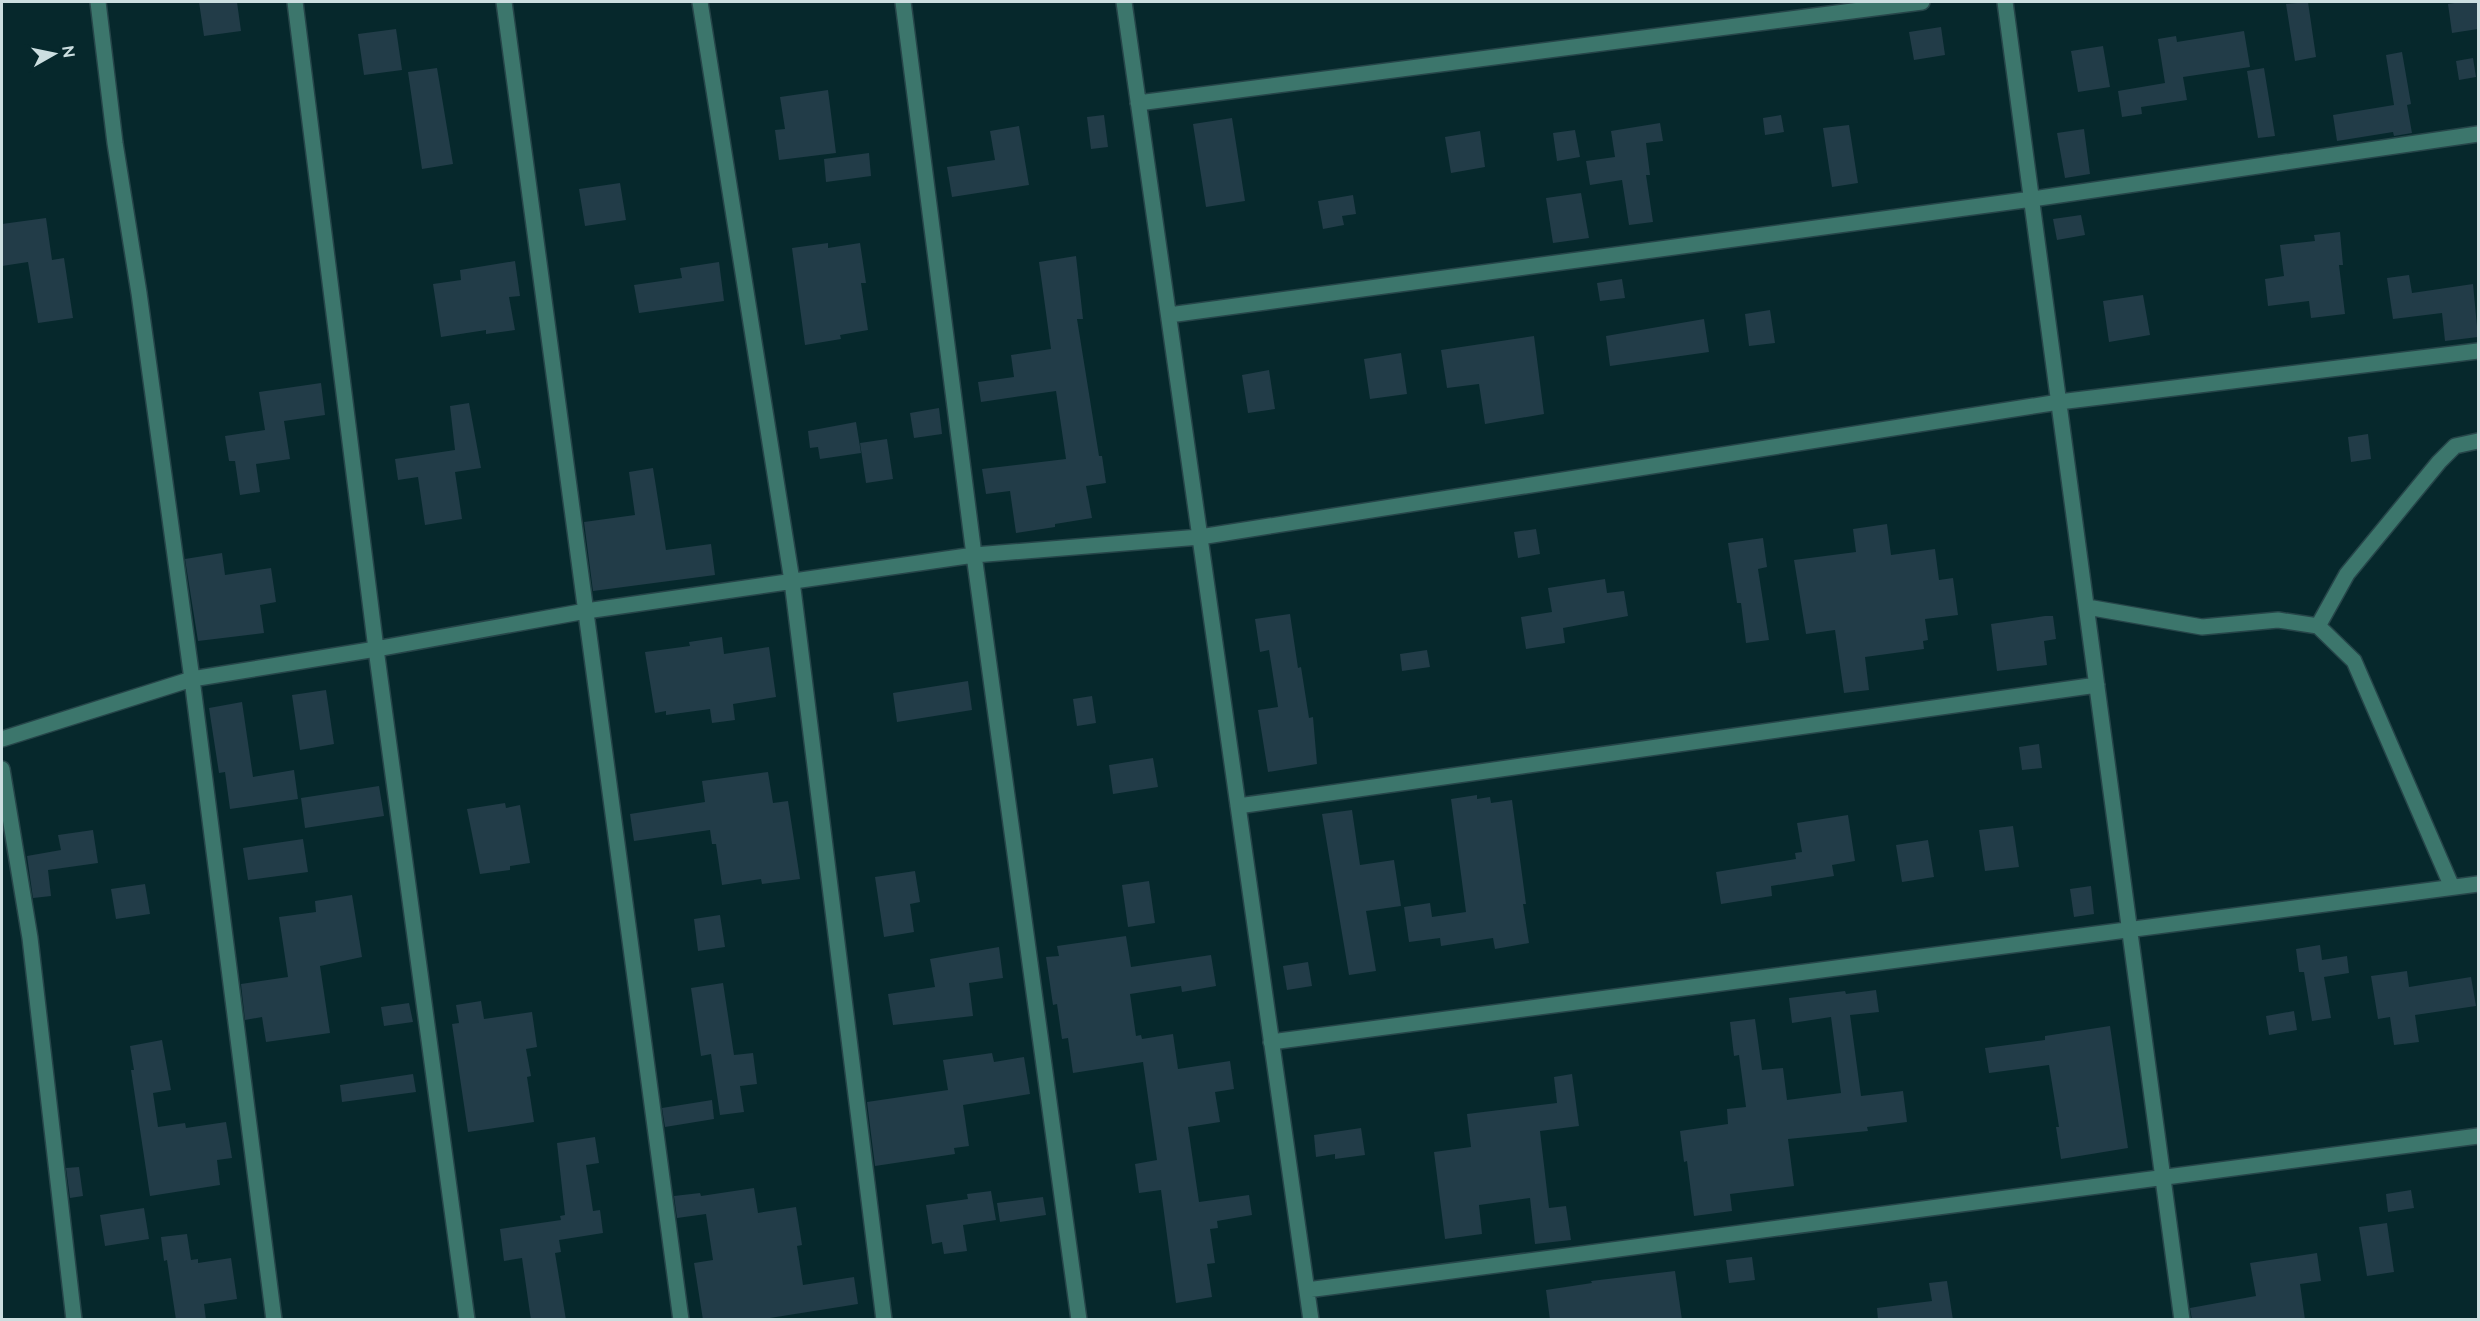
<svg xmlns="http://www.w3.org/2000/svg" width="2480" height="1321" viewBox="0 0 2480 1321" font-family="Raleway,sans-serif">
	<rect width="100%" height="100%" fill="#06282c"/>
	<path fill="#223c48" d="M199,2H237L241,31L204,36Z
		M2308,2L2316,57L2295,61L2286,4Z
		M2461,2H2478V29L2452,33L2448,4Z
		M1941,27L1945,55L1914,60L1909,32Z
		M396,29L402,70L364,75L358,34Z
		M2244,31L2250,67L2183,77L2187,100L2141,107L2142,114L2122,117L2118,91L2165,83L2158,39L2176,36L2177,42Z
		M2103,46L2110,87L2078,92L2071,51Z
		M2402,52L2411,104L2407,105L2412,133L2394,136L2393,132L2337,141L2333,115L2394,105L2386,55Z
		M2473,58L2476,77L2459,80L2456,61Z
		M437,68L453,164L422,169L408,72Z
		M2264,68L2275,136L2258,138L2247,71Z
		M828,90L836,153L779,160L775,130L785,129L780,97Z
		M1104,115L1108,147L1091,149L1087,117Z
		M1781,115L1784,132L1765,135L1763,118Z
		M1232,118L1245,201L1206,207L1193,124Z
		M1660,123L1663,141L1646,143L1650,175H1646L1653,222L1629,225L1622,180L1590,185L1586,161L1615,157L1611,131Z
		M1849,125L1858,183L1832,187L1823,128Z
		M1019,126L1029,185L952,197L947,167L995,160L990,131Z
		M2084,129L2090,174L2065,178L2057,133Z
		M1575,130L1580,157L1557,161L1553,133Z
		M1480,131L1485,167L1451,173L1445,137Z
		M869,153L871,176L826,182L824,159Z
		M620,183L626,220L585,226L579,189Z
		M1581,193L1589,238L1553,243L1546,198Z
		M1353,195L1356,214L1342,216L1344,225L1323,229L1318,201Z
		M2081,215L2085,235L2057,240L2053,219Z
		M46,218L52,260L64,258L73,318L38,323L28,262L2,266V224Z
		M2340,232L2343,265H2339L2345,314L2311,318L2309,301L2268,306L2265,279L2284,276L2280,245L2315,241L2314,235Z
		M828,243V248L860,243L866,283H861L868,330L840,335L841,339L805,345L792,248Z
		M1076,256L1083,319H1077L1099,456H1102L1106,483L1086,486L1092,518L1055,524V527L1016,533L1010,491L986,494L982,469L1066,459L1056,391L981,402L978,382L1014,377L1011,355L1051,349L1039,262Z
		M515,261L520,296L509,297L515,330L486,334V330L441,337L433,284L461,280L460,270Z
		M719,262L724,301L639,313L634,285L682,278L680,268Z
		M2409,275L2412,293L2473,284L2478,337L2445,341L2442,313L2393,319L2387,278Z
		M1622,279L1625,298L1600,301L1597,283Z
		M2143,295L2150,335L2109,342L2103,301Z
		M1770,310L1775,343L1749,346L1745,314Z
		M1704,319L1709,352L1610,366L1606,336Z
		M1534,336L1544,414L1485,424L1479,384L1447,388L1441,350Z
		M1401,353L1407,394L1370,399L1364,359Z
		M1269,370L1275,409L1248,413L1242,375Z
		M321,383L325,415L284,421L290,459L256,464L260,492L240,495L235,461H229L225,436L265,430L259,392Z
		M469,403L481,468L455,472L462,519L425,525L418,477L398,480L395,459L455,450L450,406Z
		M939,408L942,434L914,438L910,413Z
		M856,422L861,453L820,459L818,447L810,448L808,431Z
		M2368,434L2371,459L2351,462L2348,437Z
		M887,439L893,479L866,483L860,443Z
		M653,468L666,550L711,544L715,575L593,591L584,522L635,515L629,472Z
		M1887,524L1891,555L1935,549L1939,580L1953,578L1958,615L1925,619L1928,640L1923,641L1924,649L1865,657L1869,690L1844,693L1835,630L1806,634L1794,560L1856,552L1853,529Z
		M1536,529L1540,554L1518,558L1514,532Z
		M1763,538L1767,567L1758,569L1769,640L1746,643L1741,603H1737L1728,543Z
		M222,553L225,575L271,568L276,602L260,605L264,633L198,641L185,559Z
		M1605,579L1607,593L1624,591L1628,616L1563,628L1565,643L1526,649L1521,617L1552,612L1548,588Z
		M1290,614L1298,668L1301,667L1309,718L1313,717L1317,764L1268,772L1258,710L1278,707L1269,650L1260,652L1255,619Z
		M2045,616H2053L2056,639L2044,641L2047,665L1997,671L1991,624Z
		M722,637L724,654L769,647L776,697L733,704L735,720L712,723L710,709L666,715V711L655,713L645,652L690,646L689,642Z
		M1427,650L1430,667L1402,671L1400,654Z
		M968,681L972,710L897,722L893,693Z
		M326,690L334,744L300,750L292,695Z
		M1092,696L1096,723L1077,726L1073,699Z
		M242,702L253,777L294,770L298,799L230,809L225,772L219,773L209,708Z
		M2039,744L2042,768L2022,770L2019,747Z
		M1153,758L1158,787L1113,794L1109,765Z
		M768,772L773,803L788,801L800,879L762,884L761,879L722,885L716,844H712L710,830L634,841L630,814L705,802L702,781Z
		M379,786L384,816L305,828L301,798Z
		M1477,795V799L1490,797L1491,803L1512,800L1526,904H1523L1529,943L1495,949L1493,938L1441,946L1440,938L1409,942L1404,907L1430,903L1432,917L1466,912L1451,799Z
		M505,803L506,808L520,805L530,863L510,866V870L480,874L467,809Z
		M1352,810L1360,865L1394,860L1401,906L1366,911L1376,971L1349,975L1322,814Z
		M1848,815L1855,861L1832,865L1834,876L1771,886L1772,896L1721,904L1716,872L1796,859L1795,853L1802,852L1797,823Z
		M2013,826L2019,867L1985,871L1979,830Z
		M93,830L98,863L48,870L51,896L33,898L27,856L61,850L58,835Z
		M303,839L308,872L248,880L243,848Z
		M1928,840L1934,877L1902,882L1896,845Z
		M915,871L920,902L910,904L914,932L884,937L875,877Z
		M1149,881L1155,923L1128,927L1122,885Z
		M145,884L150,914L116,919L111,889Z
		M2091,886L2094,914L2074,917L2070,889Z
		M352,895L362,957L320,966L330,1033L266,1042L262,1017L245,1020L241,984L288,977L279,917L316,912L315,901Z
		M720,915L725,947L698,951L694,919Z
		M1126,936L1131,967L1211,955L1216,986L1182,992L1181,986L1130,994L1136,1036L1141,1035L1142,1039L1173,1034L1178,1069L1230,1061L1234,1089L1215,1092L1220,1122L1188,1127L1199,1202L1249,1195L1252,1215L1217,1221L1218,1228L1210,1229L1215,1263L1207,1264L1212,1297L1176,1303L1161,1190L1139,1193L1135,1164L1157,1160L1143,1062L1073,1073L1068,1038L1062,1039L1057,1004L1053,1005L1046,957L1059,956L1057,946Z
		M2320,945L2322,960L2347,956L2349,973L2324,977L2331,1018L2312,1021L2304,972H2299L2296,949Z
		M999,947L1003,978L969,983L973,1016L893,1025L888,994L935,987L930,959Z
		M1308,962L1312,986L1287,990L1283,966Z
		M2407,971L2409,987L2471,977L2476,1006L2415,1015L2419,1042L2394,1045L2390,1017L2378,1019L2371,976Z
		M723,983L734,1055L753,1053L757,1084L740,1086L744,1112L720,1115L711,1054L701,1056L691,988Z
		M1876,990L1879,1012L1850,1015L1861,1096L1903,1091L1907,1122L1867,1127L1868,1131L1788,1139L1794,1186L1730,1194L1732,1211L1694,1216L1687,1161L1684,1162L1680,1131L1728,1124L1727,1109L1746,1107L1739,1055L1734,1056L1730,1022L1755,1019L1762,1070L1783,1068L1787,1100L1841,1093L1831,1017L1792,1023L1789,998L1845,991L1846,994Z
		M481,1001L484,1019L532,1012L537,1047L526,1049L531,1076L527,1077L534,1122L468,1132L452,1024L459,1023L456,1005Z
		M409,1003L413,1022L384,1026L381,1007Z
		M2294,1011L2297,1030L2269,1035L2266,1016Z
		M2110,1026L2128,1148L2061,1159L2056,1127H2059L2049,1065L1989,1073L1985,1048L2045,1040V1036Z
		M162,1040L171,1090L153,1093L158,1127L185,1123L186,1128L226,1122L232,1158L217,1160L220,1185L150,1196L131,1070H134L130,1046Z
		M992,1053L994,1062L1024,1057L1030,1094L963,1105L969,1146L954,1148L955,1154L875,1166L867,1102L948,1090L943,1060Z
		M413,1074L416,1092L342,1102L340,1085Z
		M1572,1074L1579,1126L1540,1131L1549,1208L1566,1206L1571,1240L1535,1244L1530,1198L1479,1205L1482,1234L1445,1239L1434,1152L1471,1147L1467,1114L1557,1103L1554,1077Z
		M712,1100L714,1119L665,1127L662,1108Z
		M1361,1128L1365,1155L1335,1159V1154L1316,1157L1314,1135Z
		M595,1137L599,1163L586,1165L593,1211L600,1210L603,1233L559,1240L561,1252L555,1253L566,1320H531L522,1258L504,1261L500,1229L561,1220L560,1216L565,1215L557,1143Z
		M79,1167L83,1196L70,1198L66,1168Z
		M754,1188L758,1213L796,1207L802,1245L797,1246L803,1285L854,1277L858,1304L757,1320H703L694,1263L713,1260L706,1214L677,1218L674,1196L700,1193L701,1196Z
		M2411,1190L2414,1208L2388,1212L2386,1194Z
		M991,1191L996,1220L963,1225L967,1251L944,1254L942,1242L932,1244L926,1205L968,1199L967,1194Z
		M1043,1197L1046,1215L1000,1222L997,1203Z
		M144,1208L149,1239L105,1246L100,1215Z
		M2387,1223L2394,1272L2367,1276L2359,1227Z
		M187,1234L191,1260L198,1259V1263L231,1258L237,1299L204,1304L206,1320H176L167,1260L164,1261L161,1237Z
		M2317,1253L2321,1281L2300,1284L2305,1320H2192L2190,1308L2256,1296L2250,1263Z
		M1752,1257L1755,1280L1729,1283L1726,1260Z
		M1675,1271L1682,1320H1550L1546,1290L1592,1283L1591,1281Z
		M1947,1281L1953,1320H1878L1877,1308L1932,1301L1929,1283Z"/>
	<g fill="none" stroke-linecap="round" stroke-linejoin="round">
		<defs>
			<path id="minor" d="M98,2L115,143L139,293L192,679L274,1320
				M295,2L376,649L467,1320
				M504,2L681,1320
				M700,2L792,581L884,1320
				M903,2L974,555L1079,1320
				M1124,2L1311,1320
				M2005,2L2182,1320
				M1138,103L1922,2
				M1169,315L2032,199L2478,134
				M2087,607L2202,627L2278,620L2318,626L2354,661L2452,887
				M2318,626L2347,574L2439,462L2455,446L2478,441
				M2,739L192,679L376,649L586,611L974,555L1200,537L2059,402L2478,351
				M2,769L30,938L74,1320
				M1238,806L2097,685
				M1271,1042L2478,884
				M1307,1290L2478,1136"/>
		</defs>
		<use href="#minor" stroke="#264549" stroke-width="18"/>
		<use href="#minor" stroke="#3c766c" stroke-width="15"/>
	</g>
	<rect width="2480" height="1321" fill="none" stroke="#ccdee0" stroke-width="6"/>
	<g transform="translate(54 54) rotate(81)" stroke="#06282c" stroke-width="4.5" paint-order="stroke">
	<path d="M0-4.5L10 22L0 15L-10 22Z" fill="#ccdee0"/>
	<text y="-9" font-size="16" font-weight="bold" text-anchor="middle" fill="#ccdee0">N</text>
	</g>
</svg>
